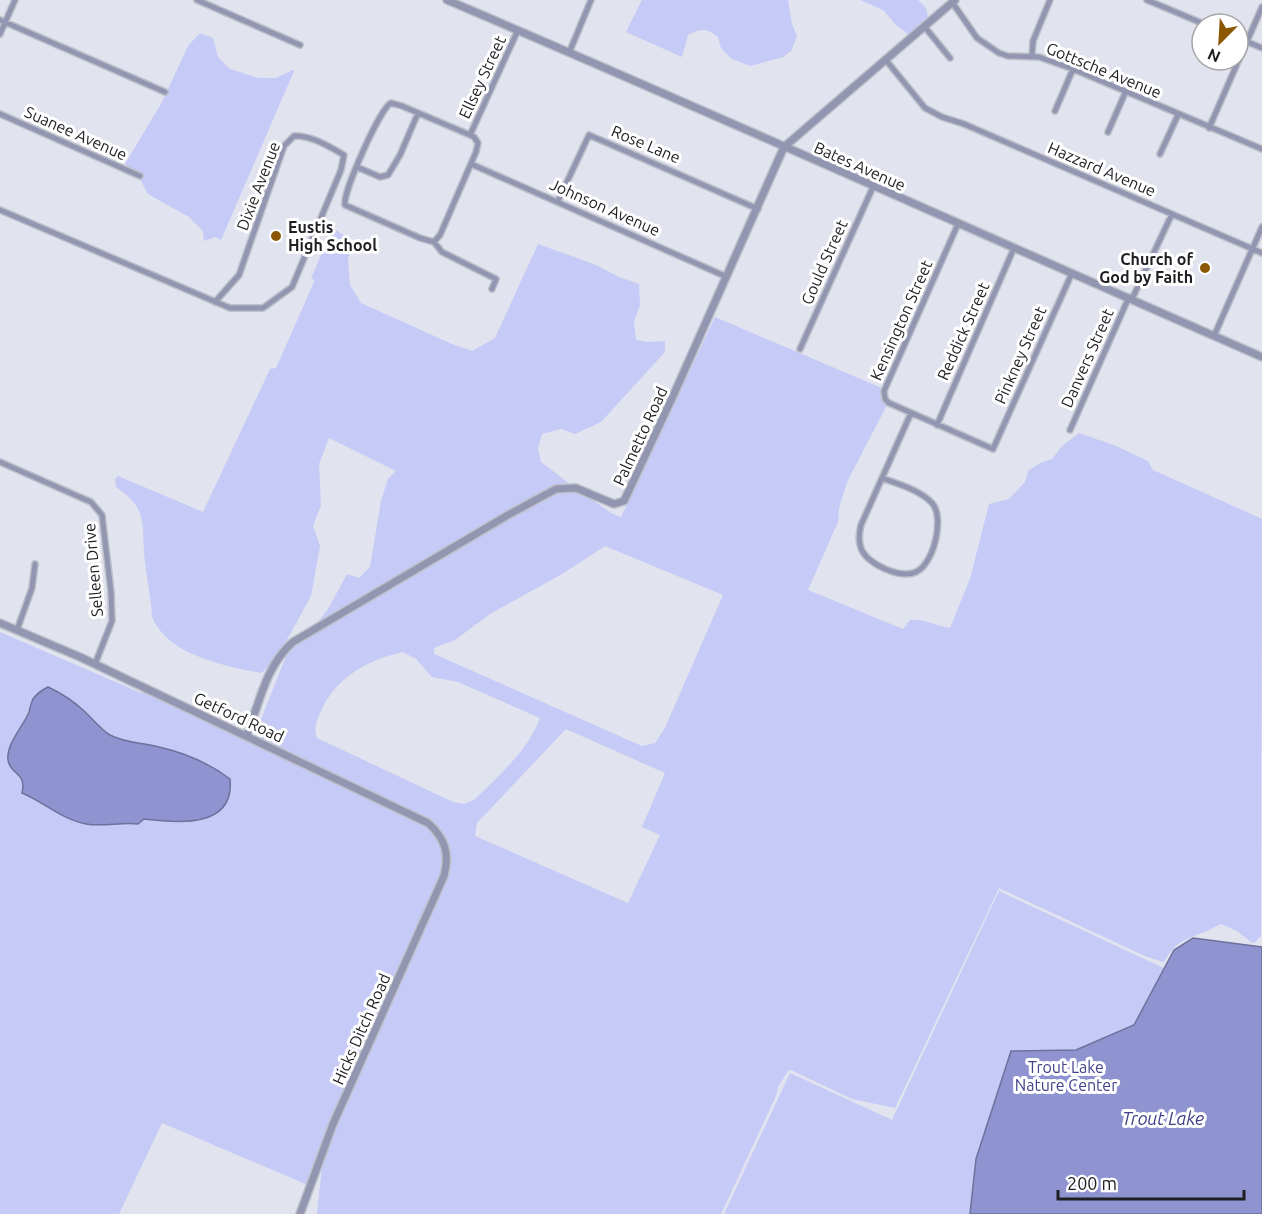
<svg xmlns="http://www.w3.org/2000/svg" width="1262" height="1214" viewBox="0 0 1262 1214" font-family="Ubuntu,sans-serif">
	<rect width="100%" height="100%" fill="#e1e3ef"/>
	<path fill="#c5caf6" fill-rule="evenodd" d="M642,0H788L792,24L797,36L791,51L783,57L750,66L732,59L721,48L718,37C707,28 701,28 688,35L682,57L626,32Z
		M860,0H918L926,8L928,17L909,35L897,26L883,10Z
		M200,33L213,38L218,57L230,69L258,78H276L295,69L221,240L215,237L204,241L203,231L189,217L148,194L138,176L125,164L162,102L188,46Z
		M333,228L352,241L348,260L350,285L361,303L452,344L472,351L495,338L538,244L596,265L619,277L639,284L640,305L634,322L636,340L648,342L665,341V352L601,422L575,434L561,429L542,434L538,448L541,462L570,484L554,486L507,512L316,625L328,609L347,574L359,578L370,567L381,501L388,479L396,471L329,438L319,464L321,505L313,526L320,546L311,596L283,647L270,666L261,673C226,666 170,656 153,619C151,615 152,609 151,605C149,587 145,568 144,550C142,516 145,508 116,487L115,479L118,476L203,512L270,369L276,368L314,282V280L311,278Z
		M715,317L884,389L888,403L848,480L839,508L838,522L808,590L903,629L910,620C923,618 937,626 950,628L970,579L989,504L1009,499L1025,482L1028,471L1040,463L1052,459L1062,446L1079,433L1116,446L1148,461L1153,470L1262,519L1261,936L1254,943L1251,942L1237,931L1221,924C1214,927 1207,932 1199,934C1181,941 1174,944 1164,962L1147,957L999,888L895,1108L852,1099L791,1070L788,1071L778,1087L776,1096L721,1214H317L322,1166L325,1153L447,878C454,854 449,837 430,820L261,738L260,722L288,651L295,645L509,518L556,492L566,491L584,494L611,513L621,517ZM605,546L723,595L665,728L655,743L642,746L434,654V648L455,640L490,614L562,574ZM403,652L416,659L432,677L458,682L540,718C530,748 497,778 474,800L464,804L453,802L317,738C313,728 317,720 321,711C335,678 369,659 403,652ZM566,729L665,773L642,827L660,835L628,903L475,836L477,823Z
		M0,632L141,693L142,691L426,826C442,840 447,855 441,875L330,1122L308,1185L162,1123L119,1214H0ZM32,700L72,702L109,734L125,741L159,747L190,756L201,821L144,819L138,824C121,822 103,827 86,824C63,820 44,802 23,793L24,786L11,745L28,713Z
		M999,891L1262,1014V1214H724L790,1073L892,1120Z"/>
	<path fill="#8f94d0" stroke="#6d719c" stroke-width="1.5" d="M48,687C61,693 73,701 83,710C92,718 100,729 110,735C125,743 143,743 159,747C185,753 209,763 230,779C235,829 177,823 144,819L138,824C121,822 103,827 86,824C63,820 44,802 22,793C27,772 10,775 8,760C6,744 23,727 29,712C30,708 31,703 33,699C37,693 42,690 48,687Z
		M1193,938L1262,947V1214H970L976,1159L1011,1051L1076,1050L1134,1025L1174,950Z"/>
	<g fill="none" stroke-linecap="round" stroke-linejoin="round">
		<defs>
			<path id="minor" d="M197,0L300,45
				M1147,0L1204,24
				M952,2L977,38L999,53L1008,56L1039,57L1073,69L1262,149
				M0,20L165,92
				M924,26L950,58
				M0,34L15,0
				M1238,38L1262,48
				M569,53L591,0
				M1032,56L1033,41L1050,0
				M885,59L925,108L942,117L964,124L1262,253
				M1055,111L1073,69
				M0,114L140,176
				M1209,128L1262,7
				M1108,132L1126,91
				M470,135L518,30
				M1160,154L1178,115
				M471,164L727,277
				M357,167L380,177L388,175L400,155L418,113
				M558,201L589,135L758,209
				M0,210L230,308H263L292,287L341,170L344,155C330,147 311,135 294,136L284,146L239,275L215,302
				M958,224L884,391L885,399L889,403L993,449L1072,273
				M434,242L440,235L476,152L478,143L474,137L470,135L402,106L391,103C380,108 342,194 345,205L420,238L434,242L442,252L496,279L492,289
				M1132,299L1172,214
				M1214,336L1262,227
				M800,349L873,187
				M937,425L1014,248
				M1070,430L1129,297
				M0,462L91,502L102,515L111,592L112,621L95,664
				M882,478C898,484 920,490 932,503C945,517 934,564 916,572C900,579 866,564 861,548C858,540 859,533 861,525Z
				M882,478L911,413
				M17,630L32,588L35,564"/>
			<path id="tertiary" d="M447,0C720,116 990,238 1262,357
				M0,623L80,657L428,823C445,838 450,854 444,876L333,1124L300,1214
				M247,735C259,704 266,665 293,642L508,515L556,489L576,488L614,504L624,501L674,394L784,147L955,0"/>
		</defs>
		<use href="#minor" stroke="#bec0ca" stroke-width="8"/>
		<use href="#tertiary" stroke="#bec0ca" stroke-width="10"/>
		<use href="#minor" stroke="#9296b0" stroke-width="5"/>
		<use href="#tertiary" stroke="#9296b0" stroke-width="7"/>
	</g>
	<g fill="#8b5703" stroke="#fff" stroke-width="2">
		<circle cx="276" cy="236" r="6"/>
		<circle cx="1205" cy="268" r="6"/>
	</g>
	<g text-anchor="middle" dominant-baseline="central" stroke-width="6" stroke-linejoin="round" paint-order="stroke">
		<g font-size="16" fill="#1e1e23" stroke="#fff">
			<text transform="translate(1104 70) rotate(22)">Gottsche Avenue</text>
			<text transform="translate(482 77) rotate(-65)">Ellsey Street</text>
			<text transform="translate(76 133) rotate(24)">Suanee Avenue</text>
			<text transform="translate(646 144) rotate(23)">Rose Lane</text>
			<text transform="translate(860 166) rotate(24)">Bates Avenue</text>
			<text transform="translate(1102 169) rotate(23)">Hazzard Avenue</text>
			<text transform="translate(258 186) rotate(-69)">Dixie Avenue</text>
			<text transform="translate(605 207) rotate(24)">Johnson Avenue</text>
			<text transform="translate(824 262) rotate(-66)">Gould Street</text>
			<text transform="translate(901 320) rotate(-66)">Kensington Street</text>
			<text transform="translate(963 331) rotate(-66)">Reddick Street</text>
			<text transform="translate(1020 355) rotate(-66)">Pinkney Street</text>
			<text transform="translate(1087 358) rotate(-66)">Danvers Street</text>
			<text transform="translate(640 436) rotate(-65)">Palmetto Road</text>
			<text transform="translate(93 570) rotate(-95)">Selleen Drive</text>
			<text transform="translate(239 717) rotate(25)">Getford Road</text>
			<text transform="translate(361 1029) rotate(-66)">Hicks Ditch Road</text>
		</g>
		<g font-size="16" font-weight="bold" fill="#1e1e23" stroke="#fff" text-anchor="start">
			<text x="288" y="227">Eustis<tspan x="288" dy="18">High School</tspan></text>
			<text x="1193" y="259" text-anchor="end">Church of<tspan x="1193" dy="18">God by Faith</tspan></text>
		</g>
		<g font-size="16" fill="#43438c" stroke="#fff">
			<text x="1066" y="1067">Trout Lake<tspan x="1066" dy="18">Nature Center</tspan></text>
		</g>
		<g font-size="18" font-style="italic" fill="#414189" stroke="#fff">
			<text x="1163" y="1118">Trout Lake</text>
		</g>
	</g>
	<g transform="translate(1220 42) rotate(204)"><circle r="28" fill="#ffffff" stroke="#a5a5a7" stroke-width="1.5"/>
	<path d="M0-4.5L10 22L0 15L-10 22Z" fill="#8b5703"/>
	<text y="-9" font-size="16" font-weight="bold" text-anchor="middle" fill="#1e1e23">N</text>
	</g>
	<path d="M1058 1190v9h186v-9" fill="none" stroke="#1e1e23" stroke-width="3"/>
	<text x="1067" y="1190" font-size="18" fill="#1e1e23" stroke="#ffffff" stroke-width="4.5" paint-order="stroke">200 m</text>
</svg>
